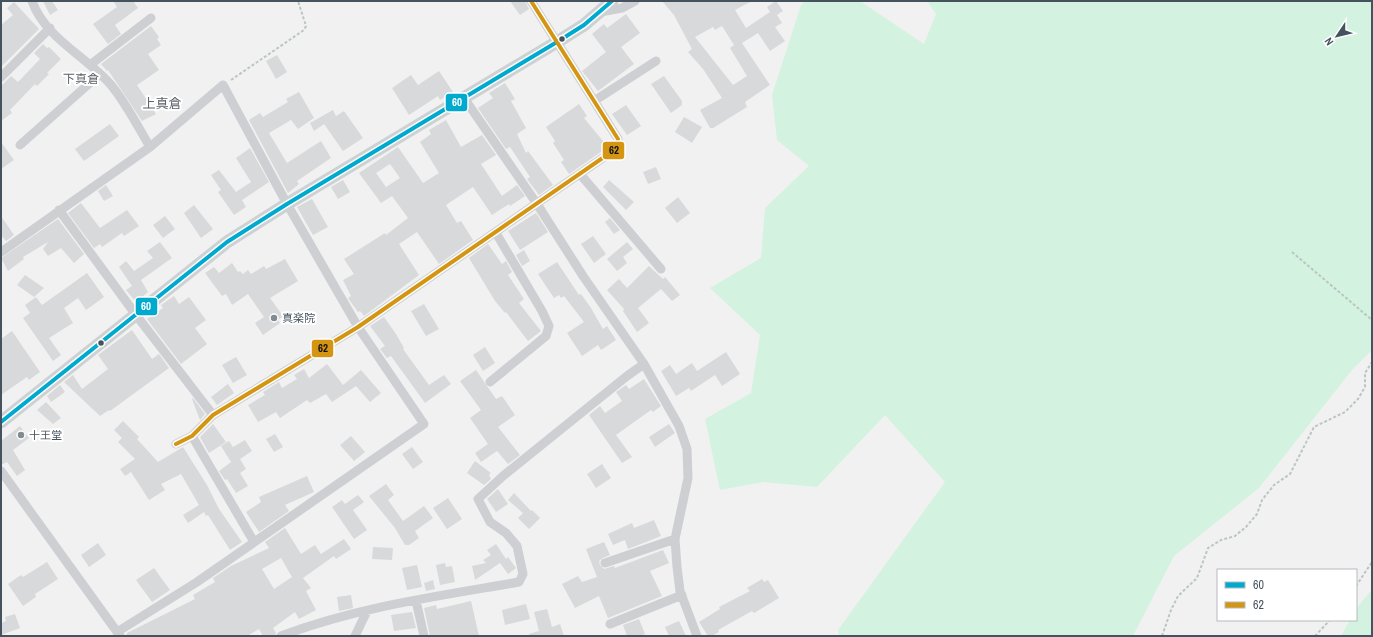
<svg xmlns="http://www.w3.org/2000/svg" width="1373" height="637" viewBox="0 0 1373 637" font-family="'Archivo Narrow','Noto Sans JP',sans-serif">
	<rect width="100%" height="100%" fill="#f2f1f1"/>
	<path fill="#d4f2e0" d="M805,1H860L924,44L936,14L927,1H1372V350L1352,370L1259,488L1174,556L1133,636H839L838,630L945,482L885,415L817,487L763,482L720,490L705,419L751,393L760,335L710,288L761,258L765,208L809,166L777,140L772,95L801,5Z
		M1372,589V636H1341L1350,620H1356V609Z"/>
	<path fill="#d8d9db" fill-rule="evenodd" d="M43,1H52L58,10L50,15Z
		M113,1H133L138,8L115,25L121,34L108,44L93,24L117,7Z
		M510,1H525L529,9L520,15Z
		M662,1H752L735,10L746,28L770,12L767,7L776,1L783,11L777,15L782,23L775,27L785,41L770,51L758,33L742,43L770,85L745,102L747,107L713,128H710L700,110L722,98L703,69L688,52L692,49L674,15ZM722,26L734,45L730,48L747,76L733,85L695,37L713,27L715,30Z
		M14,2L39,29L1,67V25L13,15L7,8Z
		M626,14L640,33L621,47L634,64L598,91L582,71L606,52L592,34L604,24L607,28Z
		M151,26L159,37L157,39L161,45L148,54L159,70L137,85L156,114L142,121L108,70L107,71L101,64Z
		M43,44L47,48L49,47L61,59L47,73L49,74L37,86L35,84L10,110L12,113L1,121V86L11,76L18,82L40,59L34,53Z
		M277,55L287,72L276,79L266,61Z
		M439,71L453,92L440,100L438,96L409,115L392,88L411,75L418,85Z
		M664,76L682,101V105L671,113L651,84Z
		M505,83L515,99L511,101L526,128L517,134L526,153L528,151L553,185L539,195L527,179L530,177L510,147L506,149L478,108L493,98L489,93Z
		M299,92L314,118L298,129L291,120L269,133L287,163L321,141L331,158L297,181L299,184L288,193L249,120L260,113L263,117L288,102L286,99Z
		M579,104L587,116L584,118L608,147L569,174L561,162L564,160L553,143L555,141L546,127Z
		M626,105L641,126L627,135L612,114Z
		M333,110L336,116L314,131L310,123Z
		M344,111L363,138L343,151L324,124Z
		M684,117L702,127L692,143L675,132Z
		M446,120L461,147L482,135L496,155L481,164L502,196L517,185L525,196L510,206L509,204L492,215L473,187L446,205L457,223L461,221L473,240L439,264L417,232L399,244L419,275L364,316L360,311L358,312L348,298L351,296L343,280L354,274L344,259L385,233L386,235L408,218L392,196L381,203L359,173L398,147L423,183L439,173L420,142L431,134L429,130ZM390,164L400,178L386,187L376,173Z
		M110,124L119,136L84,161L75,149Z
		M1,142L14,160L1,169Z
		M250,148L269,182L242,200L246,207L234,215L218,192L221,190L211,175L219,170L236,192L251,182L236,158Z
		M656,167L661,179L648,184L643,172Z
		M343,180L350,192L338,199L331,187Z
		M609,180L634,202L626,210L603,187Z
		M106,185L113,196L104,201L98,191Z
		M678,197L690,213L677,223L665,208Z
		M312,199L328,227L313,235L297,207Z
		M81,203L100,228L127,210L139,226L124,236L122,233L102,247L100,244L94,248L68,213Z
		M194,205L213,229L201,238L184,213Z
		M536,213L548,232L520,250L508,231Z
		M1,216L14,235L6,241L1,235Z
		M165,216L175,229L163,238L153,225Z
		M610,218L620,230L614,234L605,222Z
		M58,219L84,254L74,263L61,248L48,256L43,249L48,242L23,257L24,259L8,271L1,258Z
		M593,236L606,254L594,263L581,244Z
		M160,242L172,258L141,280L148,292L136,302L126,290L132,286L119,267L126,261L134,271L153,258L147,251Z
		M627,242L633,249L623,257L627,263L617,271L607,259Z
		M488,244L502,264L506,261L512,272L508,275L524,299L519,303L541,331L528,341L506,312L505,313L495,301L469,258Z
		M524,250L530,261L522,266L516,255Z
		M285,259L298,281L270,298L283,316L278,320L280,323L263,335L255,323L264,317L248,294L232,305L226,294L222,296L205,273L214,267L219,273L232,263L238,272L240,271L243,274L248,270L251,274L264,266L266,269Z
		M557,262L579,295L581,294L591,308L603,329L607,326L616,340L601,350L598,345L582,356L567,333L584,322L564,296L561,298L559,295L554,298L538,274Z
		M649,266L663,279L665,277L680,295L672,301L661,289L638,308L649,323L637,332L623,311L624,309L607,290L619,279L627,288Z
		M87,273L104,297L86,310L78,298L64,308L73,323L49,338L61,355L53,361L23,318L30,313L25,305L36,297L42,305Z
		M25,275L44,288L34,297L17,285Z
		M174,296L179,304L189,297L206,320L195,328L207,344L181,364L147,319L163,308L161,305Z
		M424,304L439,329L426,336L411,311Z
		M384,317L396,334L404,348L403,349L429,385L444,375L451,384L425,403L391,356L387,358L380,349L385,346L370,326Z
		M132,330L152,359L159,354L169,368L110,411L109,410L100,416L64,382L73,375L82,389L108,369L98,355Z
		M12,331L40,372L29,380L27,377L1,395V339Z
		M485,347L495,363L483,371L473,355Z
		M726,352L740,374L722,386L715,375L691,391L689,388L676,396L661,371L670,365L676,374L692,363L697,371Z
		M236,357L247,375L233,383L222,365Z
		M327,364L343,385L361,370L381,393L370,402L356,386L332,402L326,394L310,403L307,400L280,418L276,412L258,422L248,405L265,395L263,392L279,382L282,388L297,379L294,375L304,369L309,378Z
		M476,370L496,399L502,396L515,415L498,427L520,455L508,464L497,451L481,462L475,453L488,444L470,418L481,410L460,381Z
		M644,379L661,406L653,412L651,410L616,435L632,457L622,463L589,415L600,406L605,413L622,401L616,392L626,385L629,389Z
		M228,384L234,393L217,405L211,397Z
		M60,385L65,392L51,402L47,396Z
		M193,398L205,414L200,420L192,399Z
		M46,402L61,418L53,424L37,410Z
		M123,421L139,437L137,439L158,462L183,447L207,485L219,509L242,542L230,550L208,515L206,516L204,512L188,523L183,515L199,505L181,474L161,484L165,490L149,500L131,472L125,476L120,469L135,459L118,442L122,438L114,430Z
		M213,424L226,442L209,453L200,437Z
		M669,424L675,433L655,447L649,437Z
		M20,426L29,438L13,450L25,470L17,476L7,462L1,465V441Z
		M275,434L283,447L274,452L266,439Z
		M351,436L365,452L354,461L340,445Z
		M245,440L252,451L240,459L246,469L240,473L248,486L236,493L227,479L225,480L219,471L231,462L221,446L229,441L233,447Z
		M412,447L423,462L413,469L402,454Z
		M475,461L491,473L489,475L491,479L484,485L467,473Z
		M602,464L611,478L596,488L587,474Z
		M307,476L314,492L285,505L289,511L259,532L246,512L261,502L259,497Z
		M386,484L394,495L388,500L403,521L424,506L433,518L415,531L419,538L409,545H405L395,528L369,496Z
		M498,489L508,504L496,512L487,499Z
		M514,493L531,511L532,510L540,518L529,529L518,518L523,513L508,500Z
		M358,495L364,502L353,510L367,530L354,539L332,507L342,500L345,504Z
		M448,498L462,519L447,529L433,508Z
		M654,520L661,536L628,549L625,540L613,545L608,534L632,523L634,528Z
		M285,528L301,554L315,545L321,554L344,539L351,549L336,559L334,556L303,578L311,588L306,591L316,610L299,619L295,612L273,628L276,633L275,636H263L259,629L247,636H126L127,633L195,599L193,595L215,582L213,578L231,566L269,548L265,542ZM281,558L292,577L274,589L262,569Z
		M604,542L610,555L603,558L599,561L600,565L604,569L614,566L615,568L663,550L669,563L650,571L662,596L608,618L599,596L575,608L562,584L578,576L582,582L597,577L586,549Z
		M98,543L106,555L89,567L81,555Z
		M496,544L506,559L508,557L516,568L508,574L500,563L475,580L472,566L486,563L483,560L491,555L487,550Z
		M373,547L393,548L392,560L372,559Z
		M47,562L58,579L35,594L36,597L23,606L8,584L21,575L23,577Z
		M445,563L446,567L452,566L455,582L440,585L436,565Z
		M417,565L422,587L407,590L402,568Z
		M154,568L170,590L152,602L136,580Z
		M762,579L764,582L768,580L779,598L754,613L752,611L718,630L719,632L712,636H708L699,622L720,609L719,607L750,591L747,588Z
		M433,580L435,589L426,591L424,583Z
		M351,595L353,608L339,611L337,597Z
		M471,601L479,636H430L424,608L436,605L437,609Z
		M526,604L530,619L505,625L502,610Z
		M547,609L552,627L560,624L564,636H529V634L539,631L534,612Z
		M412,612L416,628L394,631L391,615Z
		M15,614L20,628L1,635V623L6,621L5,617Z
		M639,619L645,634L640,636H627L623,625Z
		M679,621L686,636H669L665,627Z"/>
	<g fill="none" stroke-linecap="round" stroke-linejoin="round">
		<path stroke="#b9c6c3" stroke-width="2" stroke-dasharray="3 2" stroke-linecap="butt" d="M231,80L304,30L306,26L298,1
			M1292,252L1372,320
			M1356,586L1372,562
			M1162,636L1171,610L1178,596L1197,578L1208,548L1221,540L1235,536L1246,527L1257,514L1262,500L1274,485L1290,474L1314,427L1345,412L1358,399L1365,387V373L1372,362
			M1315,636L1330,620"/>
		<path stroke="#cdcfd2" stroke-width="9" d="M32,1C45,38 87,57 111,85C126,103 138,127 150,147
			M600,12L622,8L635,1
			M90,65L151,18
			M1,77L50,28
			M464,98L537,204L583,276L644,364L679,426L687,449L688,478L675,539L677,567L680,591L697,636
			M594,101L656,61
			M20,145L100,74
			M580,174L661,269
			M59,210L136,315L213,415
			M1,252L150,147L223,85L287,204L358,327L424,424L197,582L117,632
			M490,382L546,336L549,326L542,311L496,233
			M192,436L254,542
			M176,444L192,436L213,415L358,327L617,148L618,139L531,1
			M1,471L120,636
			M605,563L675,539
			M416,601L424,636
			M610,624L682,595
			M281,636C357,607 439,596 519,582L523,574L517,546L506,533L490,522L478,499L503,476L627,376L644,364
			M355,636L367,611"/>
		<path stroke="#cdd1d4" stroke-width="13" d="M1,422L227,242L287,204L557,42L584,25L612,1"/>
		<defs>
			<path id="bus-1" d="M1,422L227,242L287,204L557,42L584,25L612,1"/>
			<path id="bus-2" d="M176,444L192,436L213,415L358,327L617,148L618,139L531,1"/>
		</defs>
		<use href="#bus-1" stroke="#fff" stroke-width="7"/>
		<use href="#bus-2" stroke="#fff" stroke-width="7"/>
		<use href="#bus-1" stroke="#00a9ce" stroke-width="4"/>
		<use href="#bus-2" stroke="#d49513" stroke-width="4"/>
	</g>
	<g fill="#46535f" stroke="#fff" stroke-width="1.5">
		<circle cx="562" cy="39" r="3.5"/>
		<circle cx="101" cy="343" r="3.5"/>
	</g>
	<g fill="#828a92" stroke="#fff" stroke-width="1.5">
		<circle cx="274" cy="318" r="4"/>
		<circle cx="21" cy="435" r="4"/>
	</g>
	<g text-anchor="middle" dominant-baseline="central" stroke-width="4" stroke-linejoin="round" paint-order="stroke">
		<g font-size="11" fill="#46535f" stroke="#fff" text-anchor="start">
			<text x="282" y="318">真楽院</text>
			<text x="29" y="435">十王堂</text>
		</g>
		<g font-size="12" fill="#5c6066" stroke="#fff">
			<text x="81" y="79">下真倉</text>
		</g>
		<g font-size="13" fill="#5c6066" stroke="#fff">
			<text x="162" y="103">上真倉</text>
		</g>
	</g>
	<g stroke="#fff" stroke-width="1.5">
		<rect x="445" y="93" width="23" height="19" rx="4" fill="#00a9ce"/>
		<rect x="602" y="141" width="23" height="19" rx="4" fill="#d49513"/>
		<rect x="135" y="297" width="23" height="19" rx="4" fill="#00a9ce"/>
		<rect x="311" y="339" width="23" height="19" rx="4" fill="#d49513"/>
	</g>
	<g font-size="11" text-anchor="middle" font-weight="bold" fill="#fff">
		<text x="457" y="106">60</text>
		<text x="146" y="310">60</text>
	</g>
	<g font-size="11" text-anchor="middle" font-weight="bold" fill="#111">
		<text x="614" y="154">62</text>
		<text x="323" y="352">62</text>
	</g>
	<rect width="1373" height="637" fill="none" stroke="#46535f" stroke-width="4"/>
	<rect x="1217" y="569" width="140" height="52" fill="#ffffff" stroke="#b5babf"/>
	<rect x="1225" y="582" width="20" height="6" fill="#00a9ce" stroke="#b5babf"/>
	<text x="1253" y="589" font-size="12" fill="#46535f">60</text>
	<rect x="1225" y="602" width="20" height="6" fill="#d49513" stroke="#b5babf"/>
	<text x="1253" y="609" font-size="12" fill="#46535f">62</text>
	<g transform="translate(1337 36) rotate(235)" stroke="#ffffff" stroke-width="3" paint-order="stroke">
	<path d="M0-3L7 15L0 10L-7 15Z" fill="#46535f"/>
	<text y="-6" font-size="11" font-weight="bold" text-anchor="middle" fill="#46535f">N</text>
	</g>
</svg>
